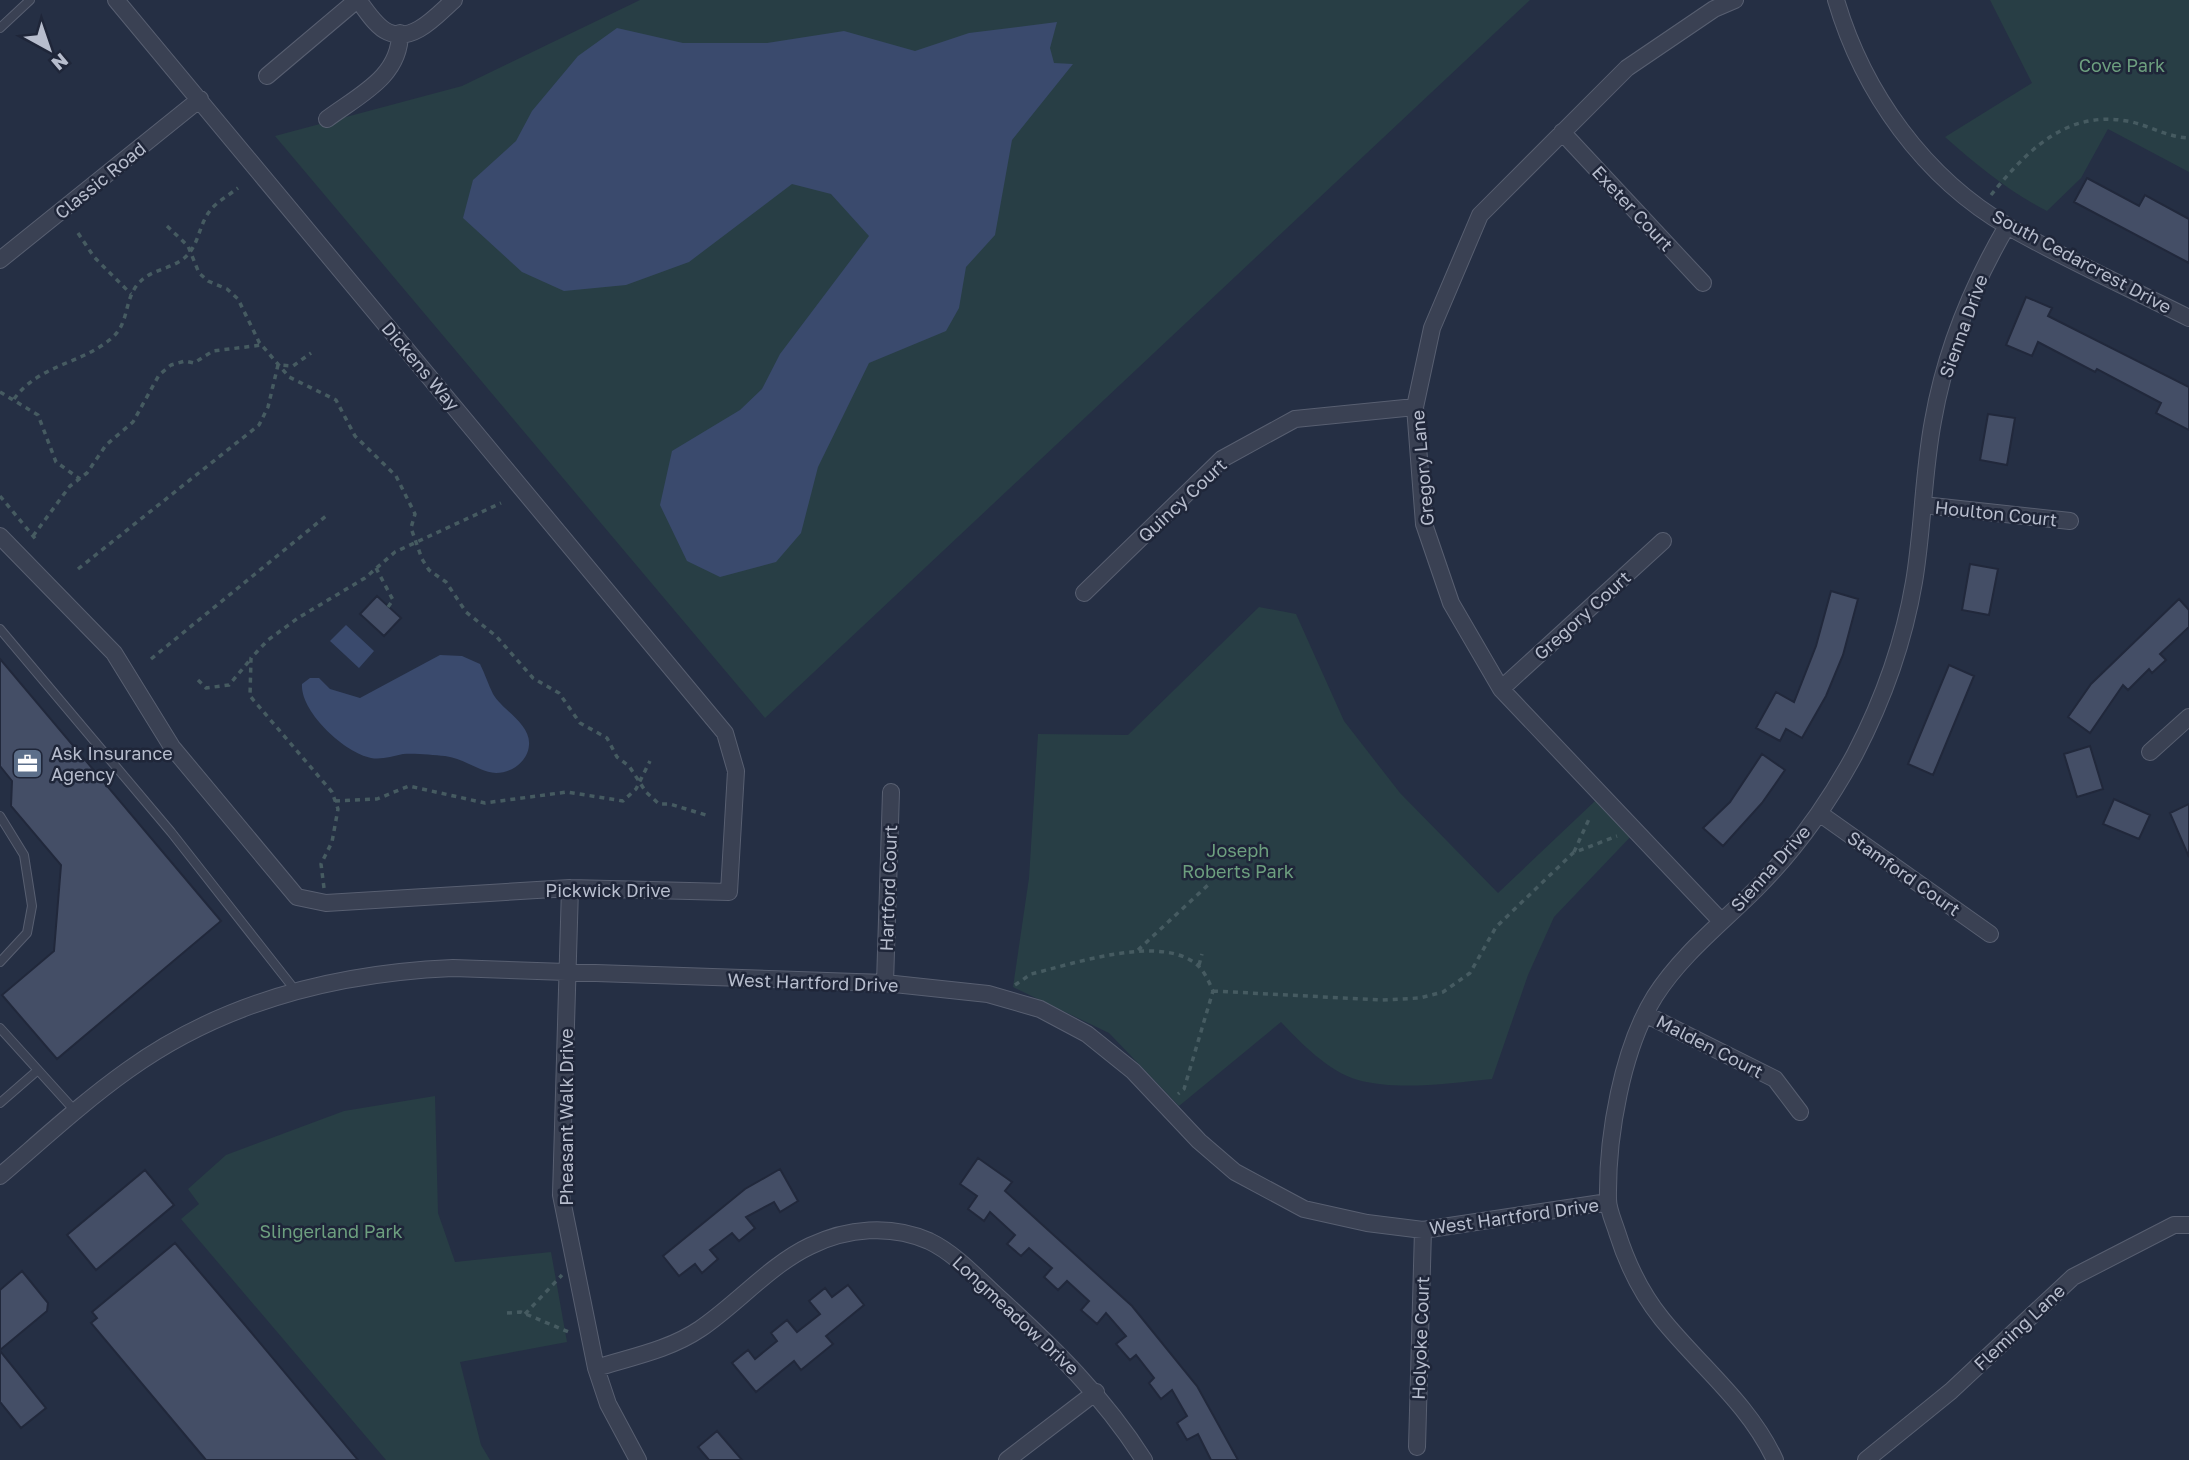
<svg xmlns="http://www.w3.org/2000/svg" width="2189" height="1460" viewBox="0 0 2189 1460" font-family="'Golos Text',sans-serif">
	<rect width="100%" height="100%" fill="#252f44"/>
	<path fill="#283e45" d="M640,0H1530L765,718L275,136L462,86Z
		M1990,0H2189V172L2108,129L2081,178L2047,211C2008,191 1978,166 1945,137L2032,83Z
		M1259,607L1296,614L1344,721L1400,793L1498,893L1595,801L1636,831L1554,917L1528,975L1492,1079C1451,1083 1398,1091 1358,1080C1329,1072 1301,1043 1281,1022L1179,1106L1109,1033L1013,987L1029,878L1038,734L1128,735Z
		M435,1096L438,1213L455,1262L551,1252L567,1342L460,1362L481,1445L490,1460H386L181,1219L199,1204L188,1189L226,1155L344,1111Z"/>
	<path fill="#3a4a6d" d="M1057,22L1050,48L1054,63L1073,64L1012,140L995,235L966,267L959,308L946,331L869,363L818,467L801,533L776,562L720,577L687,561L660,505L672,451L740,410L762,389L780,354L869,236L831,194L792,184L689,262L626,285L564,291L522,272L463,218L473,180L516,141L532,111L578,56L617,28L683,43H767L844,31L915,51L969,33Z
		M346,625L374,651L359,668L330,641Z
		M440,655L462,656L480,664C485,674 488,684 493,694C502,710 531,724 529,745C528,761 512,773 496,773C479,772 463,758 445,756C433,755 415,753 403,754C392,756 382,760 371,758C345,753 300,712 302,684L310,678H319L330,689L360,698Z"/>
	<path fill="#444e66" stroke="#21283b" stroke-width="2" d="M2087,178L2139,206L2145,195L2189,219V263L2074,202Z
		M2026,297L2052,308L2048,316L2189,387V430L2156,413L2161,403L2097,369L2095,372L2038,342L2032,356L2006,345Z
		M1988,414L2015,418L2007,465L1980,460Z
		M1970,564L1998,569L1989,615L1962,610Z
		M1831,591L1858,599L1843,655L1826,696L1802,738L1786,729L1780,741L1756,728L1776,692L1794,702L1816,646Z
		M377,596L401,618L384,636L360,614Z
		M2179,599L2189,610V627L2160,654L2166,660L2152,673L2149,669L2128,690L2123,685L2090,733L2068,717L2091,684Z
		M0,659L221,921L57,1059L2,995L54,951L61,865L11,806L12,781L0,766Z
		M1949,665L1974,676L1933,775L1908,764Z
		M2090,746L2103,789L2077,797L2064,754Z
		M1762,754L1785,770L1762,803L1723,846L1703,828L1730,802Z
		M2114,799L2150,815L2139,839L2103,824Z
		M2189,804V857L2170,813Z
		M978,1158L1012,1182L1005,1191L1132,1306L1197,1386L1238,1460H1211L1198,1434L1187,1440L1177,1423L1187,1416L1172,1390L1161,1399L1149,1383L1154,1378L1136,1355L1130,1360L1116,1344L1126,1336L1106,1313L1097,1324L1081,1310L1089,1301L1067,1281L1058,1290L1044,1277L1052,1268L1029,1248L1021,1256L1007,1244L1015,1235L990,1212L984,1221L968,1209L977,1196L960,1184Z
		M780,1169L798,1201L780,1212L774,1202L746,1217L755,1228L739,1241L732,1233L710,1250L718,1259L702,1273L695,1264L679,1276L663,1256L745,1189Z
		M145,1170L174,1205L96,1270L67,1235Z
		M175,1243L245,1325L358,1460H206L91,1323L97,1318L92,1312Z
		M22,1271L48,1303L47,1311L0,1350V1290Z
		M848,1285L864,1305L826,1336L833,1344L801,1370L794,1361L756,1392L732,1363L748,1350L755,1359L777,1341L771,1333L787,1320L797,1332L820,1314L809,1301L825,1288L832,1297Z
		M0,1351L46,1408L21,1428L0,1402Z
		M717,1431L742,1460H709L698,1447Z"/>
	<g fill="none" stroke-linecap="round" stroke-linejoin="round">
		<defs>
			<path id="service" d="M0,28L30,0
				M0,629L171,832L295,990
				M0,816L24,855L32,906L27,933L0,962
				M0,1028L76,1112
				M0,1103L38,1070"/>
			<path id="minor" d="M358,0C366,10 376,27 388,32C413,44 438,14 454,0
				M1836,0C1863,92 1924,178 2009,227C2067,260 2129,288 2189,318
				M267,76L357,0
				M327,119C359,95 400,77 400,33
				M1562,132L1703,283
				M0,260L200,99
				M1923,505L2070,521
				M0,536L114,653L172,747L297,897L326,903L570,888L729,892L736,771L725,733L116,0
				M1084,593L1222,459L1295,419L1415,407
				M1501,689L1663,541
				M2150,752L2189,717
				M1819,813L1990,934
				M570,888L561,1195L596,1368L608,1404L638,1460
				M1721,921L1501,689L1451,603L1424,524L1415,407L1432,328L1480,215L1627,68L1714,9L1735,0
				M885,983L891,792
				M1645,1014L1775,1079L1800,1112
				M0,1176C42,1140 83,1102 128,1070C224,1001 336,973 453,968L885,983L988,994L1040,1009L1087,1034L1133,1071L1199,1141L1235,1172L1304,1209L1367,1223L1423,1230L1608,1202
				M596,1368C631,1357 669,1350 700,1329C737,1304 770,1265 810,1246C847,1228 891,1224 929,1241C956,1254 977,1278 999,1298C1054,1348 1104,1397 1144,1460
				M1417,1447L1423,1230
				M1007,1460L1096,1392
				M1775,1460C1749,1404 1700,1366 1662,1319C1641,1293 1627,1264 1617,1232C1614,1222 1608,1210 1608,1199C1607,1136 1622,1049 1655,996C1682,954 1721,924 1756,889C1795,850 1829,802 1855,754C1883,700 1904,641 1914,582C1923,529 1923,474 1933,421C1945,352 1972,286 2007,226
				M1866,1460L1951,1391L2073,1277L2174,1225H2189"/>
		</defs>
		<use href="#service" stroke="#585f71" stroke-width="10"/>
		<use href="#minor" stroke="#585f71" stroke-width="18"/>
		<path stroke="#465b61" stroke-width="3.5" stroke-dasharray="5 5" stroke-linecap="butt" d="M1991,195C2026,152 2065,110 2127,121C2149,125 2166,137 2189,138
			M167,226L188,246L199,273L208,281L227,289L238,299L259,342L289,377L336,400L355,436L396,476L415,514L411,528L422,559L429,570L446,582L466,612L496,636L533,678L559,693L580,723L607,738L617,757L629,766L646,792L659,804H670L709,816
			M78,233L94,257L131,294
			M0,392L38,415L56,462L80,479
			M14,399C39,364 83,364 113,337C129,322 124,302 137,285C150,269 169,270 183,259C199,247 198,227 209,212C215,203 229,195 238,188
			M0,496L38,542
			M33,536L70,486L87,473L106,445L133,422L159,375L171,365L185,361L194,363L213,351L262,345
			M376,568L393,600L388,607
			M78,569L259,425L268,407L278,365L293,366L311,353
			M151,659L326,516
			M198,680L206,688L229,685L250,660
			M335,801L377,799L409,786L485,803L567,792L623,801L636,789L650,761
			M1574,852L1589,819
			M324,888L321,864L332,842L338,809L332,792L250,696L251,658L268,640L298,618L365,578L395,552L501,503
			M1138,950L1208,885
			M1199,965L1202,954
			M1015,985L1031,974C1073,964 1159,934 1196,964C1204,970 1209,982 1213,991L1184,1089L1178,1094
			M1213,991L1381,1000L1420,998L1443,992L1470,973L1496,927L1573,853L1617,836
			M507,1313L521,1312L571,1333
			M525,1314L562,1275"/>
		<use href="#service" stroke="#3a4153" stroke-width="8"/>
		<use href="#minor" stroke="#3a4153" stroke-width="16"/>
	</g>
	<defs>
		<symbol id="office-square" viewBox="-11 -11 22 22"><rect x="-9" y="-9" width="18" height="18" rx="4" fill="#5c6f8a" stroke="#1f2639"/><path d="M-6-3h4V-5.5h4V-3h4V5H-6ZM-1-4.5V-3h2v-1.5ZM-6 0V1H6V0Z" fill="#fff"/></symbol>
	</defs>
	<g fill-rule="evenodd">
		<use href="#office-square" x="10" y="746" width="35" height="35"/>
	</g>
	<g text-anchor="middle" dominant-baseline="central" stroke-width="5" stroke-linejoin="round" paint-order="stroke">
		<g font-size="18" fill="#6d9f7f" stroke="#1f2639">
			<text x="2122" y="65">Cove Park</text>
			<text x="1238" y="850">Joseph<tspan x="1238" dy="21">Roberts Park</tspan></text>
			<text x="331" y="1231">Slingerland Park</text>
		</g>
		<g font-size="18" fill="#b7bdcd" stroke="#1f2639">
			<text transform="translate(100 180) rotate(-39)">Classic Road</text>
			<text transform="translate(1633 208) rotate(47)">Exeter Court</text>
			<text transform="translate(2082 261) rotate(28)">South Cedarcrest Drive</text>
			<text transform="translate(1963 326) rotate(-70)">Sienna Drive</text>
			<text transform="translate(421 366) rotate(50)">Dickens Way</text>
			<text transform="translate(1422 468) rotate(-95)">Gregory Lane</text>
			<text transform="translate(1182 500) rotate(-43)">Quincy Court</text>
			<text transform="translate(1996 513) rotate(6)">Houlton Court</text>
			<text transform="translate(1582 615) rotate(-42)">Gregory Court</text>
			<text transform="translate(1770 868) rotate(-48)">Sienna Drive</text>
			<text transform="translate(1904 873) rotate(35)">Stamford Court</text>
			<text transform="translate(888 888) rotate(-88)">Hartford Court</text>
			<text x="608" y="890">Pickwick Drive</text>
			<text transform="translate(813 982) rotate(2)">West Hartford Drive</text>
			<text transform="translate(1710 1046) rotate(27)">Malden Court</text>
			<text transform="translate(566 1117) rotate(-90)">Pheasant Walk Drive</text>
			<text transform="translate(1514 1216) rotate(-8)">West Hartford Drive</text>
			<text transform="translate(1016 1315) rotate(43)">Longmeadow Drive</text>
			<text transform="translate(2019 1327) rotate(-43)">Fleming Lane</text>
			<text transform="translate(1420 1338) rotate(-88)">Holyoke Court</text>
		</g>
		<g font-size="18" fill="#b7bdcd" stroke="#1f2639" text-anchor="start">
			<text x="51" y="753">Ask Insurance<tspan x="51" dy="21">Agency</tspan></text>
		</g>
	</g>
	<g transform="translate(49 49) rotate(140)" stroke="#1f2639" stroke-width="5" paint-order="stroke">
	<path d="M0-5L12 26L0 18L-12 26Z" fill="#b7bdcd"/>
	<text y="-10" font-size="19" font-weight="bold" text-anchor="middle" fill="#b7bdcd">N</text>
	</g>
</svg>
